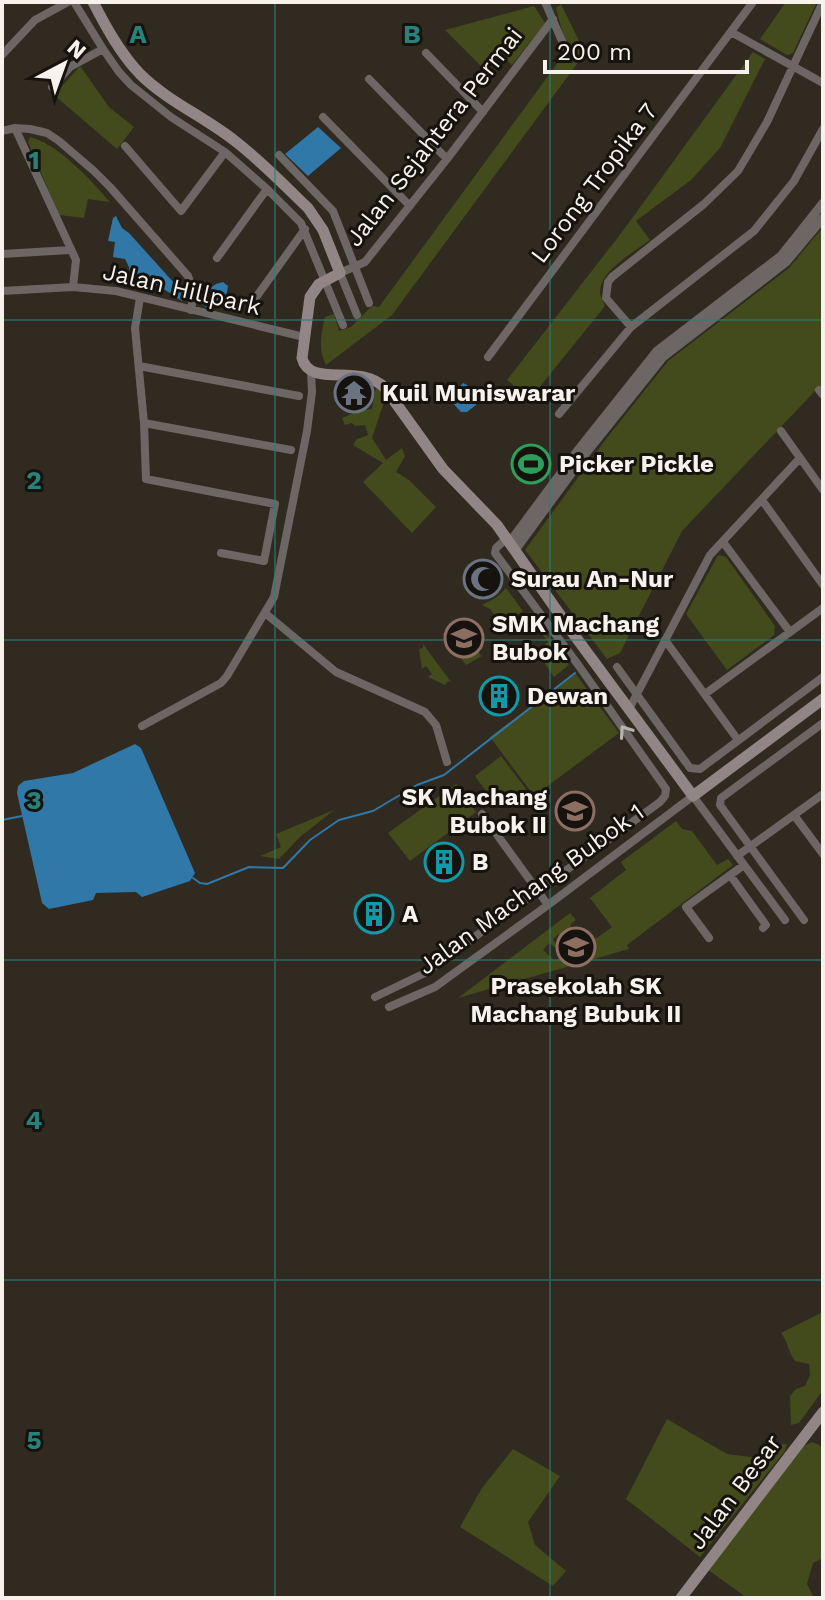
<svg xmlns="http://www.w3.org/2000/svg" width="825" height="1600" viewBox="0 0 825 1600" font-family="'Work Sans',sans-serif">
	<rect width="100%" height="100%" fill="#302a20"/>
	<path fill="#434b1c" d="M786,2H817L793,53L787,55L760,39Z
		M561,4L585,53L392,315L326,365C318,350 321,334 325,317L334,314L339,331L351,327L372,306L379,307L567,50L556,8Z
		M534,6L545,23L512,65L500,53L483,68L445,30Z
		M753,52L765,59L720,148L691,180L636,221L650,240C634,252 599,271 600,293C601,298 603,302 605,306L530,399L507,380L622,232Z
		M80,66L109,107L134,127L117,149L54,95Z
		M30,137C57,143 92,181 110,202L88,199L84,218L59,215L28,142Z
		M823,227V385L814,392L682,531L620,653L607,659L525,550L606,439L668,361L789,268Z
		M376,387L386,396L372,438L386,460L402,448L405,456L396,472L409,480L436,507L412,533L363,482L383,463L353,445L357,439L368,435L365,425L355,426L352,423L345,425L342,418L358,411L372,409Z
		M718,555L726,557L775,626L774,635L727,670L686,614Z
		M506,588L523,611L511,620L501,623L490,609L482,605L497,597Z
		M530,612L569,665L554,677L536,651L548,642L527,614Z
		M457,622L461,628L465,624L483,648L478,652L482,656L466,665L443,634Z
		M423,644L451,682L448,681L445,685L428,677L432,674L426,666L422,669L419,649L423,648Z
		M575,673L619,733L534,796L490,737Z
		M501,756L526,789L499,809L475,776Z
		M456,784L476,812L410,861L388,833Z
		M334,810L300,837L279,859L260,856L281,847L276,834Z
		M676,821L682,829L692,831L717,865L728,859L733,865L627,945L629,949L458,998L570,913L576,920L570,925L576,933L571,937L568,933L566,934L568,939L565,941L559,934L553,939L557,946L556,948L549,943L543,950L555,961L587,938L591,942L612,927L590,898L626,870L621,862Z
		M823,1312V1390L799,1423L791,1425L790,1396L796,1389L805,1386L810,1375L809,1364L795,1361C788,1351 788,1342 781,1333Z
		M667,1419L727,1454L751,1457L764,1455L782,1444H787L785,1451L700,1557L626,1499Z
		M812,1442L819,1445L823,1449V1558L813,1563L807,1584L814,1598H747L707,1569L804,1446Z
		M513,1449L560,1476L528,1522L535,1545L566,1571L553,1586L460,1527L482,1488Z"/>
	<path fill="#3078a7" d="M318,127L341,148L308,176L285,154Z
		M116,216L122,228L129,233L184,294L182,301C166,291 153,279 134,281L131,278L129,267L125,259L113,257L115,242L108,241L113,218Z
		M223,282L228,286C227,299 220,305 208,308L200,303L201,294L216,284Z
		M463,383L467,385L472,392L478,395L476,405L467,412H461L449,399Z
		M135,744L141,748L195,873L190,881L142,897L136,892L96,893L93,900L49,909L42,903L17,793L18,786L24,781L73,773Z"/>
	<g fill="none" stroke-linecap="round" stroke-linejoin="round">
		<path stroke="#3078a7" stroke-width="2" d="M2,820L22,816
			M193,878L200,883L207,884L249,867L283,868L310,840L339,820L373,811L417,785L444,775L575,673"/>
		<path stroke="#6c6664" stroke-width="8" d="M74,2L103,49L119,72L131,85L171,117L225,152L267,189L301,223L343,325
			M545,2L565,48
			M731,32L823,83
			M426,53L483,112
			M2,55L35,20L68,2
			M369,79L447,159
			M52,87L70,67L103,49
			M323,117L410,206
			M15,128L76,260L73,287
			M2,131L15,128L30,129L47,133L59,141L94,171L110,187L188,276L194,292L191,310
			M125,146L181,211L225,152
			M279,155L333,211L369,303
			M2,254L70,250
			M217,258L267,189
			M2,291L73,287L116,291L304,337
			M257,296L305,229
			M140,298L135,328L144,423L146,479L275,504L264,561L221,553
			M357,315L340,273L365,262L447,159L553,19
			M631,327L606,298L608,282L612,277L704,204L738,171L767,122L823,2
			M488,357L753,2
			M139,366L299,396
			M819,390L823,395
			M559,414L631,327L754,231L794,181L823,129
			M144,423L291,450
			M781,431L823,490
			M762,500L823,585
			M723,542L790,632
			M265,613L336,672L425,712L436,725L447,762
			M665,640L738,740
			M617,667L690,768L700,769L823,677
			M705,694L823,608
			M629,709L710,555L800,458
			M142,726L221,683L227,676L274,597L307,431L312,392L311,372
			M482,814L548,905
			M794,815L823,854
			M737,856L823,794
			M730,875L766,925L763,928
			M804,920L720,805L721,798L823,723
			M709,938L686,907L744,865
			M375,997L425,973L660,802L665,796L666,789L579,666L498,557L495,553L496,548L507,538
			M389,1007L435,987L548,905L693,796L785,920"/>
		<path stroke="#6c6664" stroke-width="9" d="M510,542L579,449L657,351L781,256L823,203
			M515,550L586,453L663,357L786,262L823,218"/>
		<path stroke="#918685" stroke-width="11" d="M93,2C106,27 120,53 140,74C167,101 205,117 235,141C261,161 284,185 308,208L323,230L340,273L319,284L310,297L302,358C310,389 359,362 385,388L443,469L497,525L572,632L693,796L823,699
			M681,1598L823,1412"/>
	</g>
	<defs><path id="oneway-chevron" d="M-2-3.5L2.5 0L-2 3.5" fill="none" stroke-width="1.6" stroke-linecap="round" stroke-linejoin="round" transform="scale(2)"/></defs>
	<use stroke="#b8b4af" href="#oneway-chevron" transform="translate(625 731) rotate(-125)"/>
	<path fill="none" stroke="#26827b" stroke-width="2" stroke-opacity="0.55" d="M275,2V1598M550,2V1598M2,320H823M2,640H823M2,960H823M2,1280H823"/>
	<defs>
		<symbol id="temple-ring" viewBox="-11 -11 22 22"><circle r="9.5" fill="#16130f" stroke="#6b7280" stroke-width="1.5"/><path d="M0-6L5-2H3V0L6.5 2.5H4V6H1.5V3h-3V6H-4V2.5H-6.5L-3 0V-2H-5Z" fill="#6b7280"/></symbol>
		<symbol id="stadium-ring" viewBox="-11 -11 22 22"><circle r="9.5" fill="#16130f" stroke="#2e9e5b" stroke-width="1.5"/><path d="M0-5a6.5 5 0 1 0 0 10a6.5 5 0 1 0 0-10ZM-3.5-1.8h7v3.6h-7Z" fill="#2e9e5b"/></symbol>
		<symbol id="mosque-ring" viewBox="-11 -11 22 22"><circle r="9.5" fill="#16130f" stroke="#6b7280" stroke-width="1.5"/><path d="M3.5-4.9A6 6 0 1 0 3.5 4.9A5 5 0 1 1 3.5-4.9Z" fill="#6b7280"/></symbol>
		<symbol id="school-ring" viewBox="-11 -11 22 22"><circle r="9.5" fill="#16130f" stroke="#8d6e63" stroke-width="1.5"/><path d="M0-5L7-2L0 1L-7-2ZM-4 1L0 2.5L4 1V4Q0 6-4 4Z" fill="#8d6e63"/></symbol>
		<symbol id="building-ring" viewBox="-11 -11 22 22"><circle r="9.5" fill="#16130f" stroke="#0f9aa8" stroke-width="1.5"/><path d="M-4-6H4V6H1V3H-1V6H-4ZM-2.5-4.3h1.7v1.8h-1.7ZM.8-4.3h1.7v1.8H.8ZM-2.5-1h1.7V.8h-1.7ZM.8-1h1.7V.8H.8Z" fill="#0f9aa8"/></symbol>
	</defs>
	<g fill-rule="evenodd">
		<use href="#temple-ring" x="332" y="371" width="44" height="44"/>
		<use href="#stadium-ring" x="509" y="442" width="44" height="44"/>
		<use href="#mosque-ring" x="461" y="557" width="44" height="44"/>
		<use href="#school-ring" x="442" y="616" width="44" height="44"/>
		<use href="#building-ring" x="477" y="674" width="44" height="44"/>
		<use href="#school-ring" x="553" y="789" width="44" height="44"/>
		<use href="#building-ring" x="422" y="840" width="44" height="44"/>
		<use href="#building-ring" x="352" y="892" width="44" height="44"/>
		<use href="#school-ring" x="554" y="925" width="44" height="44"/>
	</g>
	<g text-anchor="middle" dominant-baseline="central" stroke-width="6" stroke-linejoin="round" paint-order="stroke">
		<g font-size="24" fill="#f7f3ec" stroke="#16130f">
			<text transform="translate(434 137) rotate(-52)">Jalan Sejahtera Permai</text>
			<text transform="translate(594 183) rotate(-53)">Lorong Tropika 7</text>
			<text transform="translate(182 289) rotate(13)">Jalan Hillpark</text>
			<text transform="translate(531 889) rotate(-36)">Jalan Machang Bubok 1</text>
			<text transform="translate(735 1492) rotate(-53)">Jalan Besar</text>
		</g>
		<g font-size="24" font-weight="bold" fill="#f7f3ec" stroke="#16130f" text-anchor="start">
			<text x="382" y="393">Kuil Muniswarar</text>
			<text x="559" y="464">Picker Pickle</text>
			<text x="511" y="579">Surau An-Nur</text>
			<text x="492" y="624">SMK Machang<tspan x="492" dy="28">Bubok</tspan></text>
			<text x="527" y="696">Dewan</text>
			<text x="547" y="797" text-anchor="end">SK Machang<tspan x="547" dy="28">Bubok II</tspan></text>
			<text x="472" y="862">B</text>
			<text x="402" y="914">A</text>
			<text x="576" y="986" text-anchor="middle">Prasekolah SK<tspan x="576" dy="28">Machang Bubuk II</tspan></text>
		</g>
	</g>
	<g font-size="26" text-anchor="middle" font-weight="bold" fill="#26827b" stroke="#16130f" stroke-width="6" stroke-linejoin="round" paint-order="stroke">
		<text x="138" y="43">A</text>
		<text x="412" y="43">B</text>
		<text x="34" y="169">1</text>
		<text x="34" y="489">2</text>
		<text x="34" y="809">3</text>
		<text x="34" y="1129">4</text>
		<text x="34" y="1449">5</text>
	</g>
	<rect width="825" height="1600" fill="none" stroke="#f7f3ec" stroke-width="8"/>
	<g transform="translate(64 64) rotate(41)" stroke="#16130f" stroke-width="6" paint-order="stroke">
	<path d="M0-6L14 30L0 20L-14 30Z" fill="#f7f3ec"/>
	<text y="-12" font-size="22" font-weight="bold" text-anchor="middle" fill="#f7f3ec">N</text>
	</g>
	<path d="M545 60v12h202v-12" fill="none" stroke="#f7f3ec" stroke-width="4"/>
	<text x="557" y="60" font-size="24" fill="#f7f3ec" stroke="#16130f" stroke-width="6" paint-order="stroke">200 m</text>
</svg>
